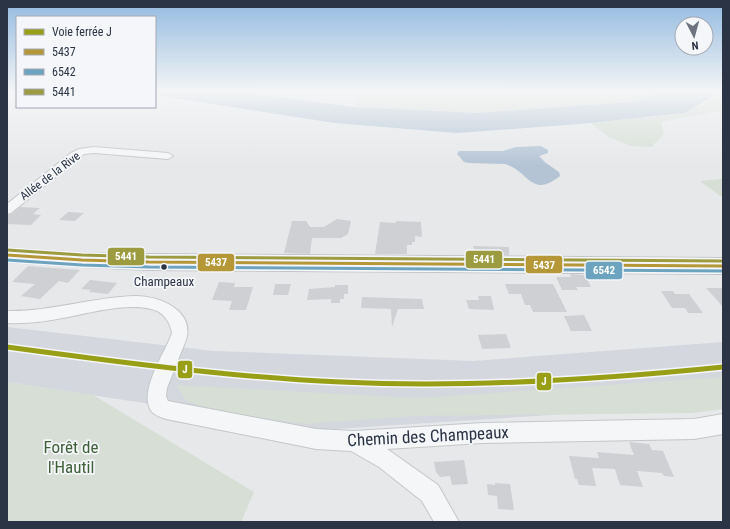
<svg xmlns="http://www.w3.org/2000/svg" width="730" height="529" viewBox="0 0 730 529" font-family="'Roboto Condensed',sans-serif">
	<rect width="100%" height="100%" fill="#e6e8ea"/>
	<path fill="#d4d7dd" d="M7,327L214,351L473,361L723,342V404L320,430L7,382Z"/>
	<path fill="#d6ded6" d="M360,92H653L651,96L630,102L477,113L354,107Z
		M723,92V110L661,122L664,134L651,147L631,146L609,137L586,119L634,116L645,118L671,115L702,105Z
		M723,180V198L700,181L722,179Z
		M723,377V409L692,413L412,416L307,424L228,414L186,401L177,385L418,398Z
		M7,382L93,395L254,492L241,522H7Z"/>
	<path fill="#b4c4d5" d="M155,92H241L354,107L477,113L630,102L651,96L653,92L723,93L716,95L684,113L579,124L457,133L335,123L155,95Z
		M541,146L548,150V153L539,156L546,163L559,172L560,176C531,199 529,171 505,164L469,163L464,162L457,154L459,151H503L516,147Z"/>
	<path fill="#ced0d3" d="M20,207L40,208L33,214L41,215L31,225L7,224V215L12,214Z
		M68,212L84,213L75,221L59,220Z
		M337,219L351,221L348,234L341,238H312L310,254L284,253L292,221H306L310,227H324Z
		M396,221L421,222L422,237L415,236V242H412V245H407V254H375L380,222L396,223Z
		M473,246L509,247V255H476Z
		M28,266L40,267L80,270L68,283L59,281L40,299L21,296L35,284L12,282Z
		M570,274L585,275L591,287H576L578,290H562L556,277H571Z
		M90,280L117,283L108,294L89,292L91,290L81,289Z
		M219,282L235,283L234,287H253L246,310H229L232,301L212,300Z
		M275,284H291L288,295H273Z
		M505,284H553L567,312H533L530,305H525L521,294H509Z
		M335,285H348V294H344V299H340V303H331V299L307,300L309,289L335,287Z
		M706,288H723V307Z
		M661,291H673L675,294H689L703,313H688L685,308H672Z
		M478,296H491L494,310L469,309L466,300H479Z
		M362,297L422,299L424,309H398L392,327L391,309L361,308Z
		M584,315L592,331H571L564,316Z
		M506,334L511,348L482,349L478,335Z
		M629,442L649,444L652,450L663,451L674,477L664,476L662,473L637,471L643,487L620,485L615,469L592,468L596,486L579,485L577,479H575L569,456L599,458L597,452L634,455Z
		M464,460L468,484L452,485L450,476L440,477L436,472L434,462Z
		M495,483L510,484L514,510L498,509L497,496L488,495L487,484L495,485Z"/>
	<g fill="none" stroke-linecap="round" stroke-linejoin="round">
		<defs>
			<path id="minor" d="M94,147L168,153L173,156L168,159L94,153L84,154L11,213L7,214V204L71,153L79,149Z
				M136,296C159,296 195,310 186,340L167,388L166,396L168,401L316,429L354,431L482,423L694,419L723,414V434L694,439L482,443L387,449L438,485L459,522H434L422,501L379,467L351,451L316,449L166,419C161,417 156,416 152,412C137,393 165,353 172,333C170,322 163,311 151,309C127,303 93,312 68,317C48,321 28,324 7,323V311C51,312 92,297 136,296Z"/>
			<path id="primary" d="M7,248L82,253L149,254L723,258V274L149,270L82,267L7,262Z"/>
		</defs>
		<use href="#minor" stroke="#c4c6c8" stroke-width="2"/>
		<use href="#primary" stroke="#c2c5c8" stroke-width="2"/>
		<use href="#minor" fill="#f5f6f7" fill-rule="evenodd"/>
		<use href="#primary" fill="#f8f8f8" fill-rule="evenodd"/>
		<defs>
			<path id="bus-1" d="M7,255L82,260L149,262L723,266"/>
			<path id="bus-2" d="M7,260L82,265L149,267L723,271"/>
			<path id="bus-3" d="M7,250L82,255L149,257L723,261"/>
		</defs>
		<use href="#bus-1" stroke="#f4f6f9" stroke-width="6"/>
		<use href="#bus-2" stroke="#f4f6f9" stroke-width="6"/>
		<use href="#bus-3" stroke="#f4f6f9" stroke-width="6"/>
		<use href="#bus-1" stroke="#b59737" stroke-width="3"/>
		<use href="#bus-2" stroke="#6ca3be" stroke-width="3"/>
		<use href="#bus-3" stroke="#9d9b3f" stroke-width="3"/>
		<defs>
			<path id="rail-1" d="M7,347C118,362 229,377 341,382C469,388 596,380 723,367"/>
		</defs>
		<use href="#rail-1" stroke="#f4f6f9" stroke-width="8"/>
		<use href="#rail-1" stroke="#989e15" stroke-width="5"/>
	</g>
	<linearGradient id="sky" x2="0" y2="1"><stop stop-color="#93bae0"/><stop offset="0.55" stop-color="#f4f5f6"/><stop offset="1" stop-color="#f4f5f6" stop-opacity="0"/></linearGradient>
	<rect width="730" height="166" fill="url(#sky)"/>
	<circle fill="#2b3445" stroke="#f4f6f9" stroke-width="1.5" cx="164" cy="267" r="3.5"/>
	<g text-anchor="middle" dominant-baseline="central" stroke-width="3.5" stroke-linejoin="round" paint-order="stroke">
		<g font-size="12" fill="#2b3445" stroke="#f4f6f9">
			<text transform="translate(50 176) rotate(-37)">Allée de la Rive</text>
		</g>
		<g font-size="13" fill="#2b3445" stroke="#f4f6f9">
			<text x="164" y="281">Champeaux</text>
		</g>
		<g font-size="17" fill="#2b3445" stroke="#f4f6f9">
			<text transform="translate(428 436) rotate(-3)">Chemin des Champeaux</text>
		</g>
		<g font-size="17" fill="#3f6138" stroke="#f4f6f9">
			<text x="71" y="447">Forêt de<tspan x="71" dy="20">l'Hautil</tspan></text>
		</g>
	</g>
	<g stroke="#f4f6f9" stroke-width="1.5">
		<rect x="107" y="247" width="38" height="19" rx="4" fill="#9d9b3f"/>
		<rect x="465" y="250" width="38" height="19" rx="4" fill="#9d9b3f"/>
		<rect x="197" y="253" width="38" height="19" rx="4" fill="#b59737"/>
		<rect x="525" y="255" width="38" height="19" rx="4" fill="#b59737"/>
		<rect x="585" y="261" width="38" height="19" rx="4" fill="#6ca3be"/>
		<rect x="177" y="360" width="16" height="19" rx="4" fill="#989e15"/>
		<rect x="536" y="372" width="16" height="19" rx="4" fill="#989e15"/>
	</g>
	<g font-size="11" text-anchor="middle" font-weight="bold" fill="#fff">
		<text x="126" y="260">5441</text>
		<text x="484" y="263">5441</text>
		<text x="216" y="266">5437</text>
		<text x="544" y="269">5437</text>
		<text x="604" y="274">6542</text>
		<text x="185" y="373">J</text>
		<text x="544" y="385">J</text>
	</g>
	<rect width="730" height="529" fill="none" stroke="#2b3445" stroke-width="16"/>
	<rect x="16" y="16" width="140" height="92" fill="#f4f6f9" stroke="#a4a8b1"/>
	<rect x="24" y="29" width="20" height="6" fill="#989e15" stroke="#a4a8b1"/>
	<text x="52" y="36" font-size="12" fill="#2b3445">Voie ferrée J</text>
	<rect x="24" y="49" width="20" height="6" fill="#b59737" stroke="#a4a8b1"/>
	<text x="52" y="56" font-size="12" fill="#2b3445">5437</text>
	<rect x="24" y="69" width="20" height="6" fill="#6ca3be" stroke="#a4a8b1"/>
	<text x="52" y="76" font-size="12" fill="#2b3445">6542</text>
	<rect x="24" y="89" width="20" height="6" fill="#9d9b3f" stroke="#a4a8b1"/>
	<text x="52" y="96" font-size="12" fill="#2b3445">5441</text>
	<g transform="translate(694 36) rotate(174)"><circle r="19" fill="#f4f6f9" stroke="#a4a8b1"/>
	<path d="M0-3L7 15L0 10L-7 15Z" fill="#6c737f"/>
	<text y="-6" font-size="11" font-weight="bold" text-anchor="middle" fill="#2b3445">N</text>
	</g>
</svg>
